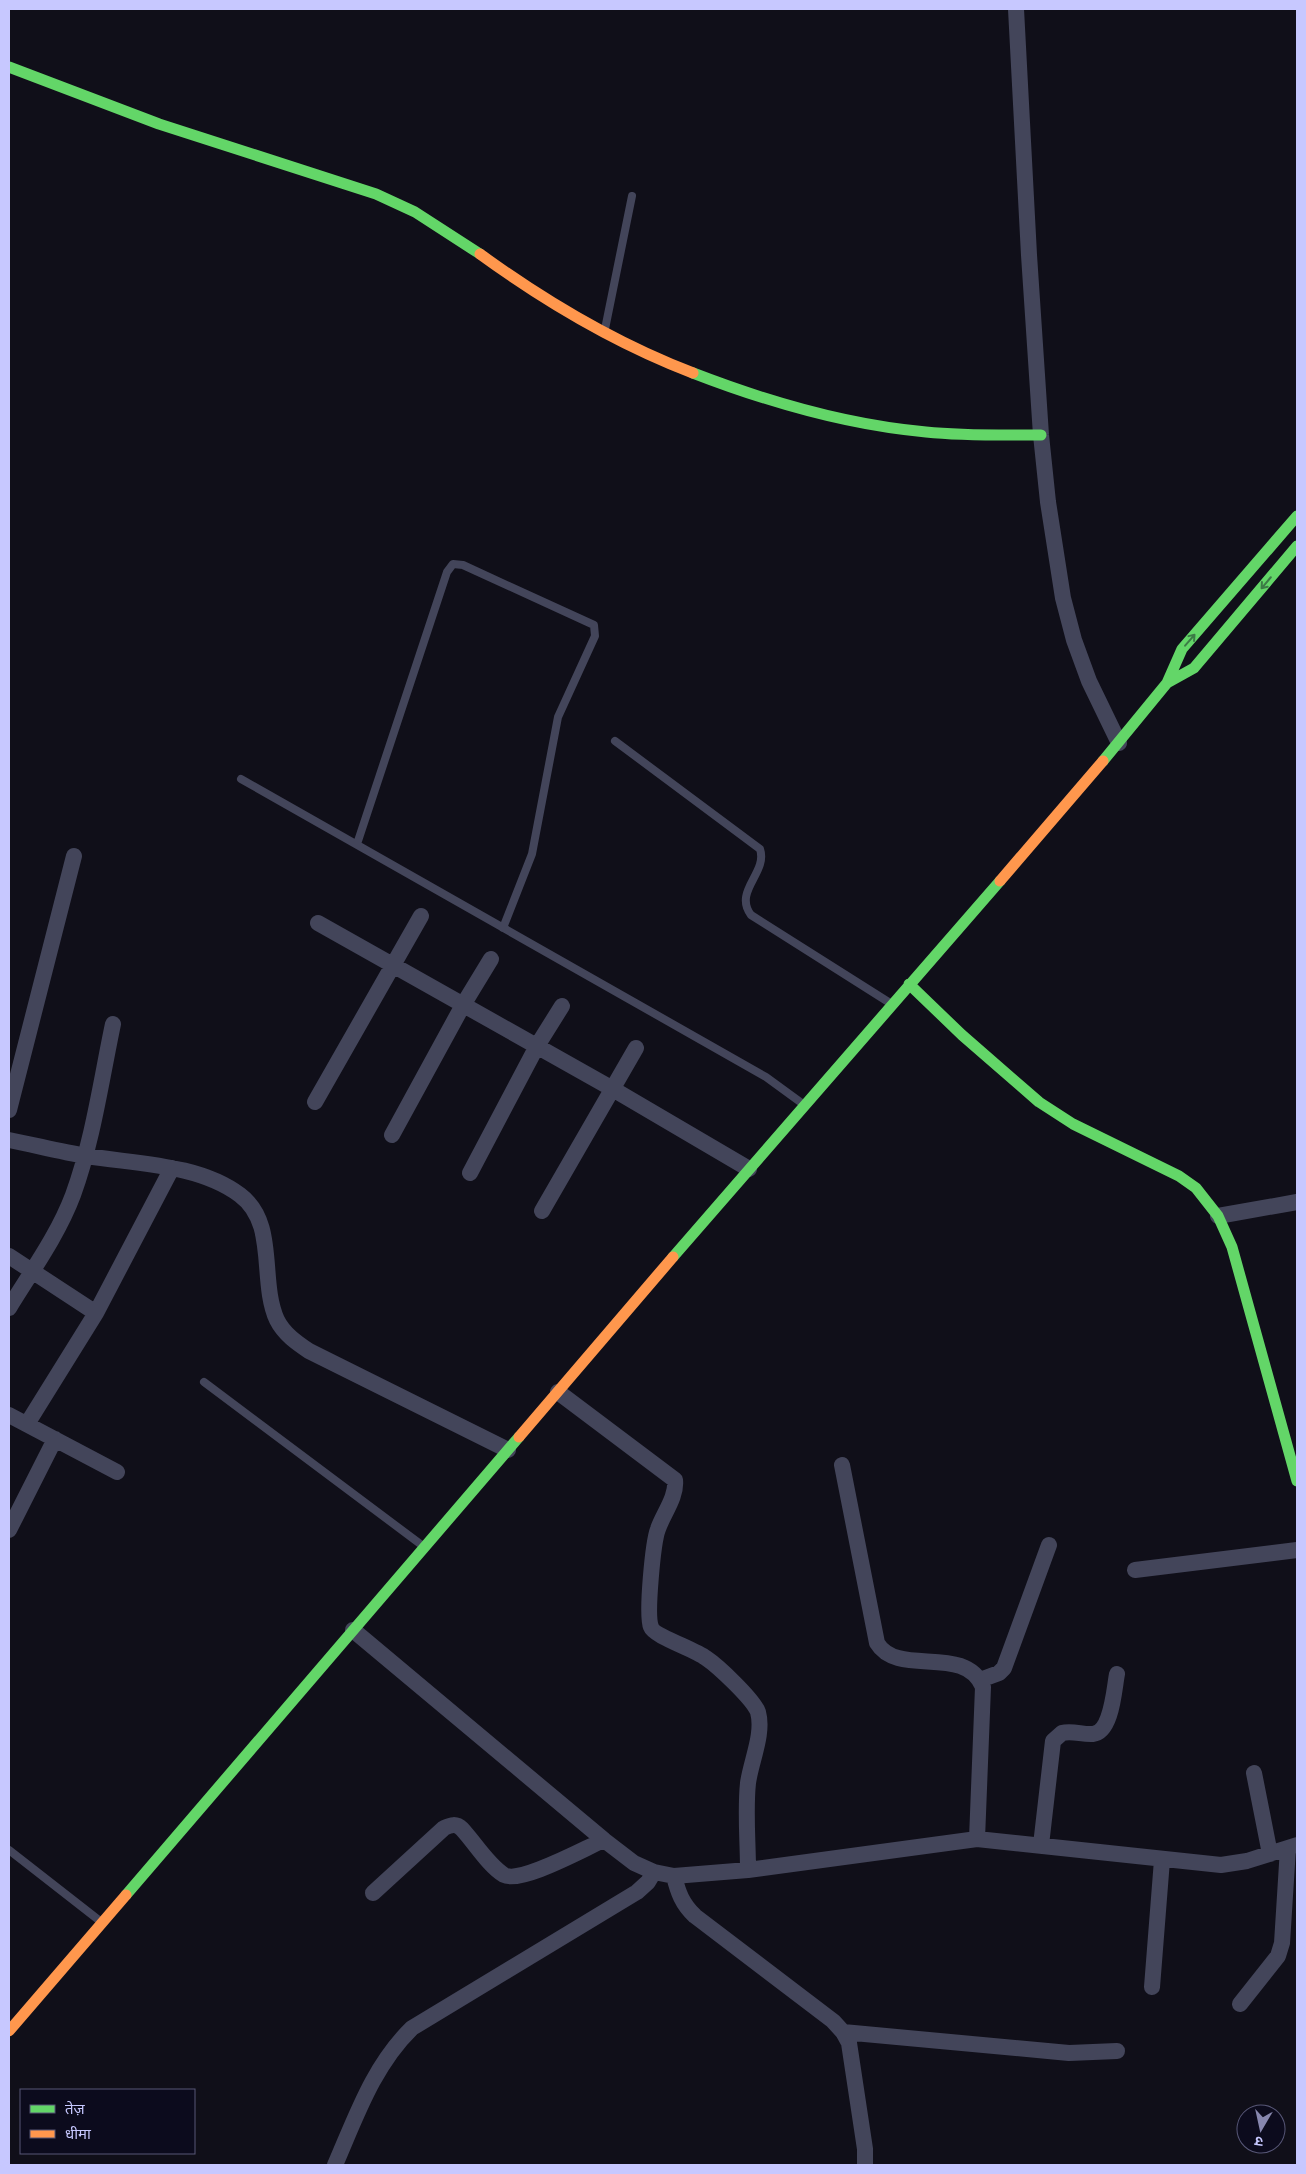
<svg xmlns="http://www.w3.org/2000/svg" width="1306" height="2174" viewBox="0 0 1306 2174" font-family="'Asap Condensed','Noto Sans Devanagari',sans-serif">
	<rect width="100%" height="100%" fill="#100f19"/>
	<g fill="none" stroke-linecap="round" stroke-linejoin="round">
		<path stroke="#43455a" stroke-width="8" d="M605,329L632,196
			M615,741L760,849C768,873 733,891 751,915L890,1003
			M241,779L766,1077L803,1104
			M357,844L447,572L453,564L463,565L594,625L595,636L558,717L532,854L503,928
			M204,1382L423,1546
			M9,1850L100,1921"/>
		<path stroke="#43455a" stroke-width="16" d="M1016,9L1029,255L1041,435L1048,502L1063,598L1074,640L1089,681L1119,743
			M318,923L611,1088L749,1169
			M315,1102L421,916
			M9,1110L74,856
			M392,1135L463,1005L491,959
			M9,1140C35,1145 61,1152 87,1156C136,1164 199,1164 240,1195C278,1223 259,1281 277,1320C284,1334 297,1343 309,1351L508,1450
			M470,1173L537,1046L562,1006
			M542,1211L636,1048
			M1218,1216L1297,1202
			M9,1256L96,1313
			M9,1308C31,1272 58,1235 73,1195C93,1140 101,1081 113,1024
			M558,1392L675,1480C677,1497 663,1514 658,1529C653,1542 646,1615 651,1627C654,1636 694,1649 706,1658C718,1666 753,1699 758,1712C764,1734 751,1761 748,1783C745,1811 748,1841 748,1870
			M9,1415L117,1472
			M27,1424L96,1313L172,1168
			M842,1465L877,1643C898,1678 965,1643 983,1687L977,1839
			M9,1530L55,1439
			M1135,1570L1297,1550
			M353,1630L604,1840L634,1863L654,1872L674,1876L748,1870L977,1839L1221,1865L1247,1861L1297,1845
			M980,1680L999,1673L1004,1668L1049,1545
			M1254,1773L1270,1854
			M1041,1845L1053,1741L1062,1733C1072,1730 1083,1735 1093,1734C1112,1732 1114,1689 1117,1674
			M674,1876C678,1892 682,1904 695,1916L833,2021L843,2032L849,2043L865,2149V2165
			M373,1893L444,1828C451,1825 456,1823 462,1829C475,1843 488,1865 504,1875C521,1884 585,1848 604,1840
			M1152,1987L1162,1860
			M1240,2004L1278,1956L1282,1943L1288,1848
			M843,2032L1069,2053L1117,2051
			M335,2165C356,2117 373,2066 412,2028L637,1892L648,1882L654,1872"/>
		<path stroke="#63d668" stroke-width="11" d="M9,67L159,124L376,194L415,212L480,254
			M693,373C768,402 846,425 926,432C964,436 1003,435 1041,435
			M1167,683L1194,668L1297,546
			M1103,761L1167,683L1182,649L1297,516
			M909,984L962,1035L1039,1102L1073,1124L1179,1176L1196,1188L1218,1216L1232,1247L1297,1481
			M673,1257L1000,881
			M126,1895L519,1437"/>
		<path stroke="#ff974d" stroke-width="11" d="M480,254C546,302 617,344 693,373
			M1000,881L1103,761
			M519,1437L673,1257
			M9,2031L126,1895"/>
	</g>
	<defs><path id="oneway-shaft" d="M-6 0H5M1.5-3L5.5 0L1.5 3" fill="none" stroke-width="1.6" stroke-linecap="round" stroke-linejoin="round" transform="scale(1.25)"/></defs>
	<g stroke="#3c7b46">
		<use href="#oneway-shaft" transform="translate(1266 583) rotate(130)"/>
		<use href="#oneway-shaft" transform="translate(1190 640) rotate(-49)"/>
	</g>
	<rect width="1306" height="2174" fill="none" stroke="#c7c8ff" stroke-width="20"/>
	<rect x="20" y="2089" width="175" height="65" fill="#0c0b1d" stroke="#575777"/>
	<rect x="30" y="2105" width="25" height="8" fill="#63d668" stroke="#575777"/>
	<text x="65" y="2114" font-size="15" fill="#c7c8ff">तेज़</text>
	<rect x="30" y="2130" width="25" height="8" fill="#ff974d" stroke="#575777"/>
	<text x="65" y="2139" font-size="15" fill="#c7c8ff">धीमा</text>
	<g transform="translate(1261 2129) rotate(189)"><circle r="24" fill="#0c0b1d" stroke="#575777"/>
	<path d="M0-4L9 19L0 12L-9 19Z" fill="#8787ae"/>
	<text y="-8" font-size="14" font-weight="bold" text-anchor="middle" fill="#c7c8ff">उ</text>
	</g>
</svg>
